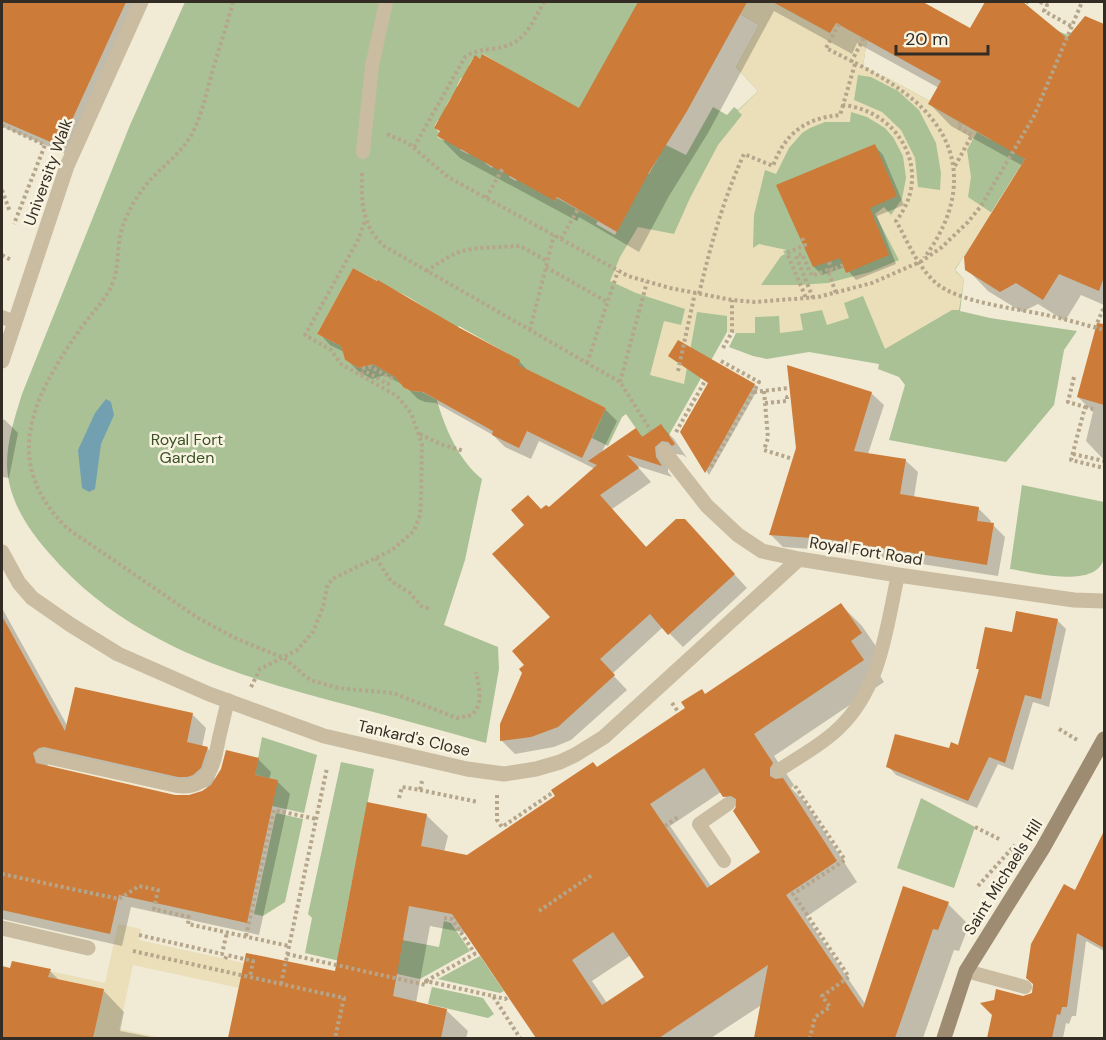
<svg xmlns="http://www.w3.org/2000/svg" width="1106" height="1040" viewBox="0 0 1106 1040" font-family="'DM Sans',sans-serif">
	<rect width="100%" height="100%" fill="#f1ead5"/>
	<path fill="#a9c195" d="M185,2H644L582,112L483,54L480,59L473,58L469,65L473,67L466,80L461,78L457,86L461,88L450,99L446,106L450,109L443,122L438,120L434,127L439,132L437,137L444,141L447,137L463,146L460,150L468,154L471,150L487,159L485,163L492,168L495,163L511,172L509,177L516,181L519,177L555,201L557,198L598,221L596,224L615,235L647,173L649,174L659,156L662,143L686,155L713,107L727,115L734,107L738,110L758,91L736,67L759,25L740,14L741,2H773L830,33L867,40L863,66L881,77L882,75L930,101L928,105L991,140L1053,29L1075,38L1033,146L955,270L964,279L960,311L990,318L1077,331L1064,350L1054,405L1006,462L889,440L905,385L899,377L878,369L879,364L809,352L767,359L753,356L729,347L736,333L727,332L669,435L642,437L626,414L622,417L608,446L592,438L606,408L515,372L519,360L459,326L457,328L410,298L353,268L317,334L341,346L345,360L359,368L373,364L395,377L404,388L412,391L422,392L437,400C444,427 460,462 482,479L465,560L444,625L498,647L499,669L486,743C441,730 396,718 351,706C238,676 128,645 49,553C27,528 8,499 7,465C7,440 15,417 22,394L130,125Z
		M1022,485L1104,502C1105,515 1106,547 1104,558C1097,590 1031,572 1010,569Z
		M262,737L317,755L304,813L272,806L277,780L255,775Z
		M341,762L374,769L340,944L357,965L305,953L312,918L308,914Z
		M921,798L975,827L954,888L897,868Z
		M276,813L303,819L285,902L263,916L254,914Z
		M444,921L451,923L470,951L420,979L375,969L402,940L439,947Z
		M480,956L504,991L500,993L438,979Z
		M432,987L483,998L494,1014L488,1018L428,1004Z"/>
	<path fill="#ebdfba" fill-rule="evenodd" d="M741,2H773L830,33L836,22L867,40L863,66L881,77L882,75L930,101L928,105L977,132L967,150L971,177L968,197L992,213L955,269L956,272L964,279L959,310H952L885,349L863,296L844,303L849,318L827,325L822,310L800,314L803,330L780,333L779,316L755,317V333H737L727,332V316L697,312L684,384L650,375L664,321L681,325L685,309L636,293L610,281L620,257L638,227L674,234L690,198L718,145L742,115L738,111L758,91L736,67L759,25L740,14ZM858,75L871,77L898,91L919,110L936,143L941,173L940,190L918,187L915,158L901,130L882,112L854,100ZM851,112L867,117L885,128L893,137L903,156L906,178L902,199L891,215L884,207L875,214L899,260L870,272L828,283L798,285H761L781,256L785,254L783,251L787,250L759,244L753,248L754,215L765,170L776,174L789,148L802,133L810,128L825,122H850Z
		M118,924L141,929L139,940L244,963L374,988L363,1038H228L239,988L133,965L119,1029L163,1038H93L104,989L49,977L50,971L105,983Z"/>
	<path fill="#73a0b0" d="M106,399L111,402L114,415L101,444L95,489L89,492L82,488L78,450L95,413Z"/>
	<path fill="#0003" fill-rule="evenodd" d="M2,2H142L71,156L3,127L2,129Z
		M640,2H919L971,30L987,2H1019L1025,4L1068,40L1086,18L1104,26V305L1081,295L1065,321L1038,304L1022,312L988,291L967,269L1023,166L951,126L930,104L939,88L857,43L852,54L774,11L708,133L669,196L639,252L579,217L577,221L460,158L438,136L441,132L436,127L580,110Z
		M875,146L883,155L904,205L877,216L896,264L856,280L845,267L822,275L814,267Z
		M457,328L519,361L530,373L605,409L617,421L601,454L636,430L644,438L661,426L674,439L687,458L683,455L676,454L668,460V472L672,477L637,466L651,482L612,509L647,548L698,535L747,588L683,647L663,627L612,674L627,690L571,740L554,747L515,754L501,740L526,665L552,617L541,511L549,509L595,469L539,441L531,459L505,447L493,435L436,403L425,402L418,399L405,386L385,375L372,379L358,371L346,359L344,352L330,345L319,333Z
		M1087,364L1104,369V460L1086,441L1093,412L1078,397Z
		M754,385L758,389L709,475L682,432Z
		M871,393L884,405L868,454L905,460L918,472L914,497L978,508L991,521L990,524L993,525L1005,537L998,576L839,551L783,547L771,535Z
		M2,419L5,420L18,433L9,478L2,477Z
		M841,605L862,626L882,655L871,662L884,682L774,756L794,785L791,788L804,801L857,882L806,917L866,1005L948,904L969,925L959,951L954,950L923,1038H756L763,1004L711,1038H591L589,1036L585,1038H538L467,933L430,926L416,1003L446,1010L468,1031L466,1038H229L248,955L336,973L426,815L448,836L444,852L467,857ZM721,792L737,809L762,852L711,886L670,826ZM631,955L646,977L607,1003L592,981Z
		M2,608L68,727L76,689L193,715L206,728L202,747L207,748L220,761L214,780L258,759L271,772L269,780L277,781L290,794L259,935L131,907L122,946L2,919ZM48,763L192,789L210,787L203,793L189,797L175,796L47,768Z
		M1017,613L1058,621L1066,629L1049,707L1033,702L1013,770L998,764L977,808L896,775L888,766L959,747L980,671L978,669L1013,634Z
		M1104,834V951L1086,941L1076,1016H1072L1069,1024L1066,1023L1063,1038H990L994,1015L1023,997L1033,994L1035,985L1032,945L1064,886L1076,892Z
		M2,968L11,970L50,971L60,981L103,990L124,1012L120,1031L156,1038H2Z"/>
	<path fill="#cc7b38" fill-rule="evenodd" d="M2,2H126L60,146L2,121Z
		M638,2H747L687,111L648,174L617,232L557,197L555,201L437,136L440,131L434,128L475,55L480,59L482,54L579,108Z
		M773,2H923L970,28L985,2H1023L1067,38L1085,16L1104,24V277L1099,291L1059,274L1043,300L1016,283L1000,292L965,270L964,257L1025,159L928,104L941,81L836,23L830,33Z
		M875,144L897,196L870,208L889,255L846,273L840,258L813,267L776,185Z
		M353,268L377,281L378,280L458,327L520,360L518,365L606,408L582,458L527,431L519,448L492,435L493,431L423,392L412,391L404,388L395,377L373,364L359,368L345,360L341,346L317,334Z
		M1097,323L1104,324V405L1077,397Z
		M678,340L755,384L705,473L680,432L708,383L668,356Z
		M787,365L872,392L854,451L906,459L900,494L979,507L977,521L994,523L987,565L826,539L769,535L796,448Z
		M661,424L675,444L672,446L668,442L662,441L655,447L656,457L662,466L627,455L639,468L600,495L646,547L676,519H685L735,574L668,635L650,614L600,659L615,675L558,727L531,737L500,741V724L522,673L519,669L524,665L512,651L550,617L492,554L524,525L511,510L528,495L541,509L546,505L549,507L597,465L588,461L636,428L642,437Z
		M841,603L862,633L851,641L864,660L754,734L773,763L770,768V776L775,779L783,778L837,861L786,895L863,1008L903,886L949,902L938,930L933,929L895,1038H754L768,965L659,1038H536L452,914L409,906L393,996L447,1009L441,1038H228L246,953L335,971L367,802L427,814L421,846L467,855L555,796L551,790L593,762L597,767L685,708L681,702L702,689L705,694ZM704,768L723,797L731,796L736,799V807L733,811L760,852L707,888L650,804ZM613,932L644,977L602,1005L572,960Z
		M1016,611L1058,619L1041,699L1025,695L1005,763L989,757L968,801L886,767L895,734L949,748L951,742L958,745L979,669H976L985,627L1012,632Z
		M2,616L65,731L75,687L193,713L187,742L208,747L201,768L193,775L187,777H178L44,747L39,748L33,753L36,763L175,795H189L202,791L211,785L221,769L226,750L259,758L255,775L278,780L247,923L119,895L110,934L2,910Z
		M1104,831V948L1077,933L1067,1007H1062L1060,1015L1057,1014L1052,1038H987L992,1015L980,1003L994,1000L996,989L1023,996L1032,993L1033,984L1026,978L1031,944L1064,884L1075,890Z
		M12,961L51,969L48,977L104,989L93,1038H2V966L10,968Z"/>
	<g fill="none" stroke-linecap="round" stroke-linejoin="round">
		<path stroke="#b5a68b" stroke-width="4" stroke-dasharray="3 3" stroke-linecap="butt" d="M233,2C227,26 218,51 211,76C206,95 202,113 193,132C180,157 155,170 140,193C130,207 121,225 119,243C117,259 118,272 111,287C103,303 89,316 79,331C32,398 0,463 68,529L198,618L237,639L284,658L310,680L338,688L393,693L457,718L472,715C484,703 479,687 476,672
			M1040,2L1047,5L1044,11L1071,26
			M1026,3L1027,2
			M839,24L826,48C851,61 879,74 902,91C965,136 969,198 924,258
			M851,62L864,38
			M855,64L843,105C900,111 934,173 896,221C908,242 917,266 936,283C960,303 1015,308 1046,315C1066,319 1085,325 1104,330
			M2,125L45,145L14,224
			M387,134L408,143L448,177L628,276L670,288L732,300L755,302L818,297L872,283L922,261L942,247L968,222L981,206L1034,116L1082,2
			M414,147L465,57C473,51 482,50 492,49C525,45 529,28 544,2
			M955,166L972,135L958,127L961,123
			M362,173C361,202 362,226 384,246L620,382L651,431
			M2,190L10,212
			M486,198L503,168
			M802,238L805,245L787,253L806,298
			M561,239L578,209
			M2,255L11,260
			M829,262L832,270L843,265
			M546,267L607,302
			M832,270L828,271L836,293
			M426,271L450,256L461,251L478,248L520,246L547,261
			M699,294C711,244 723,200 744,154L773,166C785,133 806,118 840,115L843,105
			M813,298L796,256L802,254L812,276L827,270L828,271
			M1095,328L1104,307
			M530,330L554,235
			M723,348L732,332V300
			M587,363L618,271
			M678,371L695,293
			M361,375L364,368L371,367L391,378L388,384L363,370
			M1074,377L1068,402L1085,407L1071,460L1104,468
			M620,382L647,282
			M764,391L768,438L764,450L793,459
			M754,392L789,388
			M765,403L787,401V397H790
			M1085,407L1093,409
			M676,432L705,381
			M420,434L440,444L464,451
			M1073,454L1104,461
			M711,467L759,382L721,361
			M376,558L391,581L410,593L421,606L430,609
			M251,687L260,669L297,650L313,632L323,607L327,587L332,579L392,550L414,531L420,515L421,499L422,444L411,413L397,396L341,364L331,350L305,335L358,240L365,220
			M672,703L679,713
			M1059,729L1079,741
			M795,786L845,860L793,894L849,977L822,996L830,1007L815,1017L810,1038
			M420,790L478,802
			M497,795V820L502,827L552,793
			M399,798L402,787L420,790L422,781
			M665,826L678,817
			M975,827L1001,840
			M2,874L119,899L139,886L158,890L154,909L189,917L188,924L289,946
			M978,886L1015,845
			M539,911L592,875
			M444,918L452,919L475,954
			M139,935L222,954L227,932
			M246,936L274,810L316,819
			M133,951L344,998L335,1038
			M287,954L426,985V981L493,996L520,1038
			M225,959L227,955L253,961L250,977
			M426,981L478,952
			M281,984L327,768
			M493,996L505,999L508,997"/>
		<path stroke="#c9bca1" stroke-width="14" d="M363,152L372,66L386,2
			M2,317L14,322
			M42,756L177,786C211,790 214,763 219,738C222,725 225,713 228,700
			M778,771C798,757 822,745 839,728C881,688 886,629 898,575
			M724,861L699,824L728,804
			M966,971L1025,987"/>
		<path stroke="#c9bca1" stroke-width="15" d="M2,361L67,166L141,2
			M664,451L707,506L738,535L762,551L799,559L898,575L1074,600L1104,601
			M2,552L19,583L32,598L71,625L118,654L209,694L324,736L467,769L504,774L536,769L560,762L575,755L604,737L799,559
			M2,928L88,948"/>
		<path stroke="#9d8b72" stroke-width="15" d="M944,1038L966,971L1043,848L1104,739"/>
	</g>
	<g text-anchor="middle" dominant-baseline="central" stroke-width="5" stroke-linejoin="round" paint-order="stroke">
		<g font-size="16" fill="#332c24" stroke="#f9f3e1">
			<text transform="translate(48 172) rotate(-70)">University Walk</text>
			<text transform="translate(866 551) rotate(9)">Royal Fort Road</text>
			<text transform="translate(414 738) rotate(13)">Tankard's Close</text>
			<text transform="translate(1003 877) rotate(-58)">Saint Michaels Hill</text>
		</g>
		<g font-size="16" fill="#395227" stroke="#f9f3e1">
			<text x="187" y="439">Royal Fort<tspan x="187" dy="18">Garden</tspan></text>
		</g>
	</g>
	<rect width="1106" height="1040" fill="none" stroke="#332c24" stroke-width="6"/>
	<path d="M896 45v9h92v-9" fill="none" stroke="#332c24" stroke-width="3"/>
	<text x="905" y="45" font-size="18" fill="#332c24" stroke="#f9f3e1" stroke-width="4.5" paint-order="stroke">20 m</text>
</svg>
